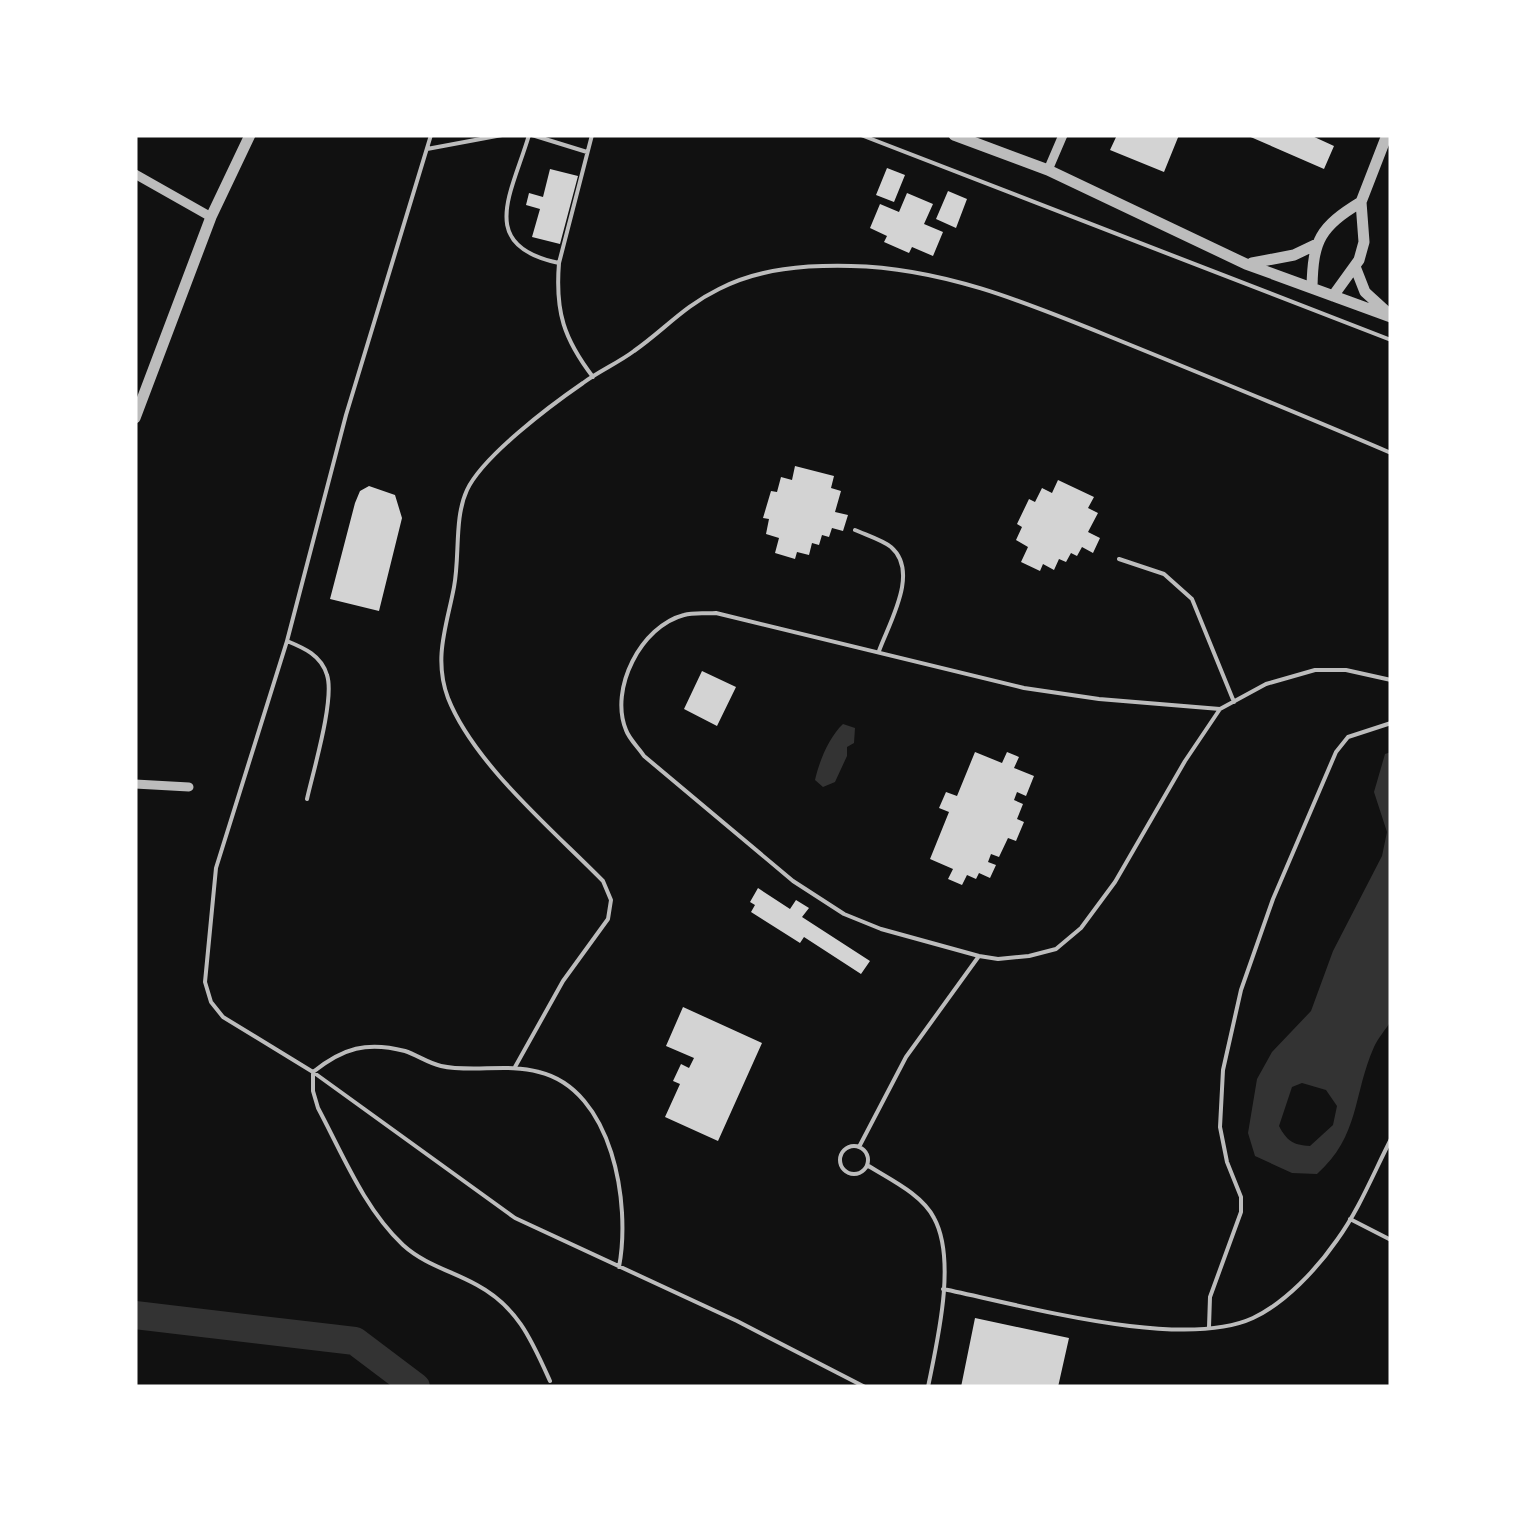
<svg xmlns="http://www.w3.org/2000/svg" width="1526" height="1522" viewBox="0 0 1526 1522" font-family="Barlow,sans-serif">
	<rect width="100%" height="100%" fill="#111"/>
	<path fill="#333" fill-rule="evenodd" d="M843,724L855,728L854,743L847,747V756L835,782L823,787L815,780C819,762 829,737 843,724Z
		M1391,752V1021C1386,1029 1378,1038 1374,1047C1353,1094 1360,1136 1317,1174L1292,1173L1255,1156L1248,1133L1257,1079L1272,1052L1311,1011L1333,951L1382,856L1387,832L1374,792L1385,754ZM1302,1083L1326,1090L1337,1106L1333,1125L1310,1146C1293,1145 1287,1141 1279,1126L1292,1087Z"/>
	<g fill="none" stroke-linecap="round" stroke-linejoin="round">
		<path stroke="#333" stroke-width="28" d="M135,1315L355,1341L416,1387"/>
	</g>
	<path fill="#d3d3d3" d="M1117,135H1179L1164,172L1110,150Z
		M1246,135H1310L1334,146L1324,169Z
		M887,168L905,175L894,202L876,195Z
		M550,169L578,176L560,244L532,237L540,209L526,205L529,193L543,197Z
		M948,191L967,199L956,228L936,219Z
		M907,193L933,204L924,224L943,232L933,256L912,247L909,253L884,242L887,236L870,228L880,204L899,212Z
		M795,466L834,476L831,488L841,491L835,512L848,515L843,531L832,528L829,537L822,535L819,545L812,543L809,555L797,552L795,559L775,553L779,538L766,534L769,519L763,518L771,491L777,492L781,477L792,480Z
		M1058,480L1094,497L1088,508L1098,513L1088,532L1100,538L1093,553L1082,547L1077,556L1071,553L1066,562L1059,559L1054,570L1043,564L1040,571L1021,562L1028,547L1016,540L1022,527L1017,524L1029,499L1035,502L1042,488L1052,493Z
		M369,486L395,495L402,518L379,611L330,599L355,503L360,491Z
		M702,671L736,687L717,726L684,709Z
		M975,752L1002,763L1007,752L1019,757L1014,768L1034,776L1026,796L1017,792L1014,800L1023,804L1017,819L1024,822L1016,841L1008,838L999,857L991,854L988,862L996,865L990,878L979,873L976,879L967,875L962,885L948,879L953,869L930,859L949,812L939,808L946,792L957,796Z
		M758,888L790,909L796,900L809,908L802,917L870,961L861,974L804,937L800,943L751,912L755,905L750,902Z
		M683,1007L762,1043L718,1141L665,1117L680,1084L673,1081L681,1064L689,1068L694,1058L666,1046Z
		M975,1318L1069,1338L1058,1387H961Z"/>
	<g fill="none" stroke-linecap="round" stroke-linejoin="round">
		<path stroke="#bcbcbc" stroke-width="4" d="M431,135L346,415L287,641L216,868L205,982L211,1002L223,1017L313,1072L515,1218L737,1321L865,1387
			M529,135C512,193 476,246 559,263
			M532,135L587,152
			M592,135L559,263C555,312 564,339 593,377
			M861,135L1391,340
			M427,149L502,135
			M855,530C866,535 882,540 891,547C920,572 889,623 879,651
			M1119,559L1164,574L1192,599L1234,702
			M287,641C304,648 321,655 327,675C335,699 313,772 307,799
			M1220,709L1099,699L1024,688L716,613C706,614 694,612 684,615C641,626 609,689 626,730C629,739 639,748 644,756L793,881L844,914L881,929L979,956L998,959L1029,956L1056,949L1081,928L1115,882L1185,761L1220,709L1266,684L1315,670H1346L1391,680
			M515,1067L563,981L608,919L611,900L603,881C553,830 474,764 448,698C433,658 447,625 454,587C460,556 454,518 467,490C483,456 551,405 583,383C599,371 618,363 634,351C664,330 684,306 719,289C760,268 806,265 851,266C951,268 1041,309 1133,346C1219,381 1305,416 1391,453
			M840 1160a14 14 0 1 1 28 0a14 14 0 1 1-28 0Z
			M859,1147L906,1057L979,956
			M867,1165C889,1179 922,1194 934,1218C957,1260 937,1342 928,1387
			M1350,1219L1391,1240
			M943,1289C1022,1305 1181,1351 1253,1318C1285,1303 1317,1269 1337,1240C1359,1210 1374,1172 1391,1139
			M1209,1327L1210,1297L1241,1212V1197L1227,1162L1220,1127L1223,1070L1241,990L1273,899L1336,752L1348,737L1391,723
			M550,1381C532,1341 518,1307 477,1285C452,1271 425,1265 403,1245C364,1208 343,1155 318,1108L313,1091V1072C343,1048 367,1041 405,1051C417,1055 428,1063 441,1066C472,1073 507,1063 539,1072C613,1090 631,1204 619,1267"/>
		<path stroke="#bcbcbc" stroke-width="9" d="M1048,170L1063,135
			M135,174L211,217
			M135,784L189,787"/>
		<path stroke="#bcbcbc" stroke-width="11" d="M954,135L1048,170L1246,264L1391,317
			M1252,263L1294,255L1315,245
			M1356,269L1365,292L1388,313
			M1312,287C1313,240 1320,227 1361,202
			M1333,296L1359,260L1364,242L1361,202L1387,135
			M135,418L211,217L250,135"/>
	</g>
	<rect width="1526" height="1522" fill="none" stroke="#ffffff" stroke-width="275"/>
</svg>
